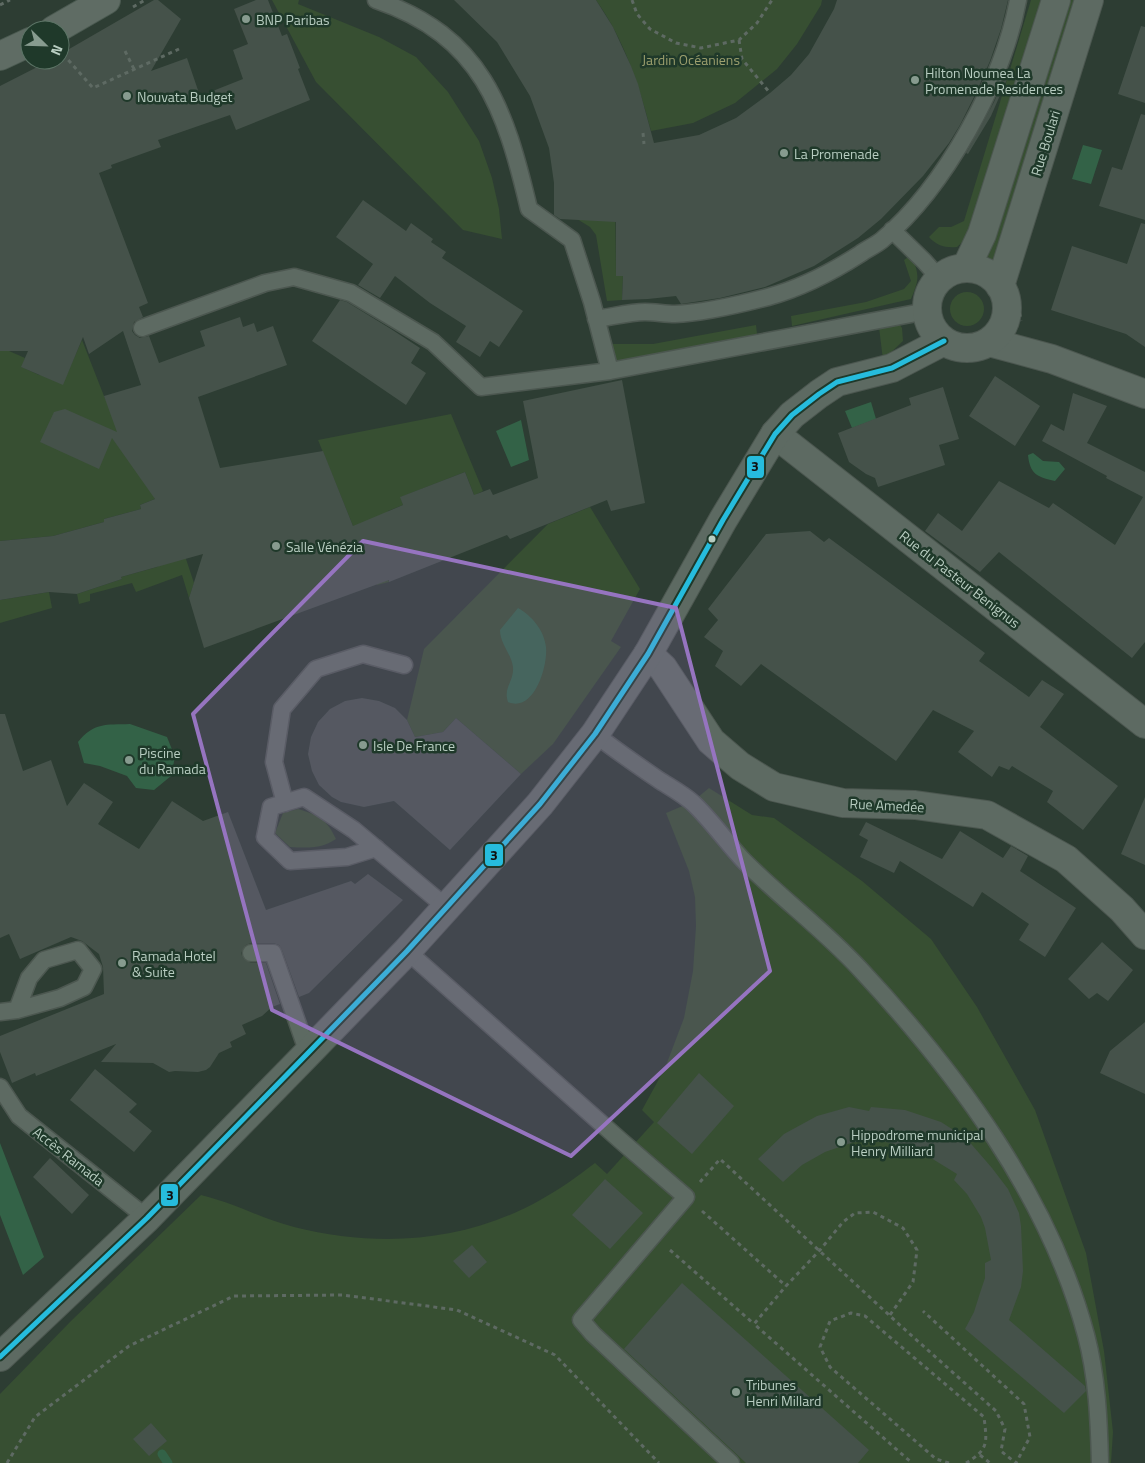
<svg xmlns="http://www.w3.org/2000/svg" width="1145" height="1463" viewBox="0 0 1145 1463" font-family="'Titillium Web',sans-serif">
	<rect width="100%" height="100%" fill="#2d3d33"/>
	<path fill="#374f32" d="M272,0H299L298,4L379,37L416,57L448,92L479,141L492,178L499,209L502,239L463,230L316,82Z
		M596,0H822L821,5L797,44L777,69L735,103L693,123L651,131C639,85 624,39 596,0Z
		M1031,0H1042L969,236L957,247C945,248 937,246 929,237L939,227H951L964,221Z
		M1062,0H1079L997,265L983,259Z
		M615,194L616,276H623L622,300L607,301L596,235L590,227L577,219Z
		M911,255C920,275 919,280 911,299L792,326L791,316L866,302L904,289L911,281L904,260Z
		M950 309a17 17 0 1 1 34 0a17 17 0 1 1-34 0Z
		M756,325L757,334L616,364L612,344H653Z
		M900,325L902,328L903,341L883,360L879,327Z
		M82,340L104,396L155,499L140,505L141,509L104,519V522L53,536L0,541V351H9L25,358L22,367L39,375L67,374Z
		M451,414L483,491L477,494L478,505L465,472L401,497L403,505L388,511L377,552L389,582L377,585L318,440Z
		M590,507L640,589L611,641L621,647L553,744L521,774L456,718L443,732L415,737L407,720L424,649L548,524Z
		M183,550L194,583L189,598L182,575L136,592L132,583L90,594V601L79,604L77,594L122,579L121,577L157,567Z
		M49,592L52,608L0,623V600Z
		M709,788L752,815L774,818L862,881L931,939L977,1007L1035,1110L1086,1253L1104,1351L1113,1432L1111,1463H0V1394L70,1322L201,1195C212,1198 223,1201 233,1205C254,1213 273,1222 294,1227C379,1248 465,1243 542,1199C560,1189 578,1176 595,1163L607,1174L654,1122L642,1110L665,1068L684,1018L693,971L696,926L695,897L689,871L666,813L692,802Z
		M298,809C318,815 327,819 336,839C322,849 306,848 290,847L275,833L283,813Z"/>
	<path fill="#336247" d="M1083,145L1102,150L1091,184L1072,179Z
		M871,402L876,419L852,428L845,411Z
		M521,420L529,460L511,467L496,431Z
		M1033,453L1043,461L1059,462L1065,469L1055,481C1037,477 1030,474 1028,455Z
		M518,608C532,616 544,630 546,647C548,666 534,713 508,702C503,687 514,682 513,667C511,653 500,644 500,630Z
		M130,724L167,737L175,757L171,776L154,790L136,788L127,776L100,766L84,763L78,742C94,722 106,725 130,724Z
		M0,1143L44,1257L23,1275L0,1215Z"/>
	<g fill="none" stroke-linecap="round" stroke-linejoin="round">
		<path stroke="#336247" stroke-width="9" d="M162,1454L168,1463"/>
	</g>
	<path fill="#45524a" d="M154,0H158L181,19L151,71L187,58L200,96L243,79L233,50L248,44L234,9L256,0H268L282,36L287,34L300,68L298,69L310,100L236,130L230,115L158,140L161,147L111,165L112,168L99,173L148,303L139,307L143,317L134,322L132,331L135,335L140,338L149,336L159,363L205,346L200,331L240,317L243,327L254,323L257,332L273,326L287,365L198,397L220,468L323,451L353,526L403,505L400,497L465,472L474,495L490,489L493,495L538,478L523,401L622,380L645,503L611,511L607,500L510,539L507,535L389,582V580L204,648L189,598L203,554L121,577L122,579L77,594L49,592L0,600V541L53,536L104,522V519L141,509L140,505L155,499L112,438L99,469L40,442L54,412L65,409L117,432L104,396L141,385L123,331L89,354L83,337L63,385L21,367L28,351H0V86L51,60H60V56L65,53L64,52Z
		M454,0H596L613,27L631,66L638,84L654,143L699,135L736,118L770,93L791,75L809,54L834,9L837,0H1008L1001,29L990,61L976,93L960,125L949,143L923,176L881,219L858,238L814,266L765,287L720,298L681,304L676,296L648,299L622,300L623,276H616V222L560,219L554,215V183L549,148L530,96L497,42Z
		M1141,26L1145,27V103L1118,94Z
		M1008,69L1011,70L991,116L968,154L966,153L994,102Z
		M1141,114L1145,115V220L1099,206L1112,167L1122,170Z
		M363,200L406,231L411,223L433,239L431,242L446,252L442,258L523,311L499,347L490,341L480,357L456,342L466,326L430,303L395,276L380,298L358,285L373,264L336,237Z
		M1141,223L1145,224V347L1126,334L1051,310L1072,246L1127,264Z
		M340,300L347,302L391,329L420,348L411,363L426,373L406,405L312,341Z
		M995,376L1040,406L1015,446L969,416Z
		M943,387L959,439L939,445L945,465L878,487L875,478L866,474L849,462L838,433L911,405L909,398Z
		M1073,393L1107,406L1087,443L1145,472V642L1132,658L999,552L980,572L925,531L938,513L962,531L999,481L1049,508L1053,503L1115,545L1143,497L1106,478L1107,476L1042,441L1051,424L1064,431Z
		M810,531L824,542L829,538L985,653L979,661L1029,697L1042,680L1064,694L1040,727L1118,786L1083,830L1047,802L1053,791L1012,766L1009,770L999,766L992,777L958,752L974,731L933,710L896,761L761,664L741,686L715,666L723,651L704,637L718,620L708,609L766,534Z
		M362,698L379,701L395,708L407,720L415,737L443,732L456,718L521,774L450,850L394,801L364,807L341,802L332,797L319,785L312,771L308,754L311,737L318,722L330,709L345,701Z
		M0,714H5L23,771L51,760L67,806L84,783L113,802L98,824L139,849L172,801L203,821L228,812L266,910L351,881L355,884L368,874L403,900L309,993L299,997L282,950L279,945L273,943H251L246,945L241,953L243,958L251,963H266L280,1004L272,1007L262,1016L242,1025L246,1034L230,1042L232,1047L219,1053L210,1067L206,1070L198,1072L175,1071L169,1072L153,1063L101,1062L116,1044L36,1076L35,1073L12,1083L0,1052V1036L104,994L103,967L99,954L82,941L71,937L20,959L9,934L0,938Z
		M1145,797V865L1121,854Z
		M866,822L942,859L960,831L1003,858L1011,846L1028,856L1020,871L1076,908L1045,957L1019,940L1029,924L982,892L973,907L900,861L894,873L860,857L868,840L859,835Z
		M1102,942L1133,970L1108,1001L1097,993L1089,999L1068,979Z
		M1145,1022V1094L1100,1073L1110,1051Z
		M95,1069L137,1104L129,1112L152,1131L134,1152L70,1100Z
		M699,1073L734,1106L692,1154L657,1123Z
		M849,1107L869,1111L871,1107L905,1110L941,1122L966,1138L992,1168L1008,1189L1019,1213L1021,1226L1023,1271L1021,1287L1009,1320L1085,1386L1086,1391L1064,1413L965,1329L974,1312L980,1293L985,1278V1263L991,1260L985,1228L981,1217L967,1194L954,1180L957,1174L931,1158L911,1149L886,1142H854L825,1152L802,1165L783,1182L758,1159L784,1134L817,1116Z
		M50,1158L89,1195L72,1214L33,1177Z
		M605,1179L643,1213L610,1249L572,1215Z
		M472,1245L487,1262L469,1278L453,1261Z
		M682,1283L869,1450L858,1463H746L624,1349Z
		M151,1423L167,1441L149,1456L133,1439Z"/>
	<g fill="none" stroke-linecap="round" stroke-linejoin="round">
		<defs>
			<path id="service" d="M376,0C482,36 505,108 529,209L572,240L592,302L610,371
				M892,230L924,261L940,279
				M596,319C612,317 629,312 645,312C655,312 665,314 675,314C703,313 741,304 768,297C801,288 832,272 860,254C867,249 876,245 882,240C946,186 1003,81 1018,0
				M142,328L265,283L294,277L351,293L433,342L481,387L610,371L927,311
				M595,734C615,750 637,765 659,780C670,787 683,794 693,803C712,821 727,843 745,862C782,899 824,930 860,969C956,1072 1049,1196 1086,1335C1097,1376 1099,1420 1100,1463
				M285,803L274,762L282,709L316,669L363,654L404,665
				M376,848L347,857L290,861L265,837L271,807L304,797L354,830L447,908
				M407,951L620,1140L686,1197L581,1320L593,1334L731,1463
				M251,953H273L308,1053
				M0,1012L17,1010L60,998L84,987L93,969L78,950L44,960L29,978L17,1010
				M0,1087L19,1116L147,1218"/>
			<path id="minor" d="M989,342L1052,359L1145,394
				M775,434L1145,724
				M648,654L663,668L711,741L740,766L774,787L843,803L915,805L987,815L1066,859L1122,909L1145,935"/>
			<path id="tertiary" d="M966,268L982,234L1056,0
				M927 308a40 40 0 1 1 80 0a40 40 0 1 1-80 0Z
				M1000,286L1089,0
				M0,1357L147,1218L308,1053L407,951L540,804L595,734L648,654L723,520L775,434L792,415L819,394L837,382L892,368L944,341"/>
			<path id="primary" d="M54,30L106,0
				M0,56L30,42"/>
		</defs>
		<use href="#service" stroke="#4c5750" stroke-width="19"/>
		<use href="#minor" stroke="#4c5750" stroke-width="30"/>
		<use href="#tertiary" stroke="#4c5750" stroke-width="30"/>
		<use href="#primary" stroke="#4b5a51" stroke-width="30"/>
		<path stroke="#5e6a63" stroke-width="3" stroke-dasharray="4 4" stroke-linecap="butt" d="M632,0L637,14L650,29L676,43L701,48L739,40L757,23L772,0
			M0,5L10,0
			M133,7L145,0
			M739,40L742,59L770,93
			M125,51L134,69
			M63,54L93,88L179,49
			M643,133L644,144
			M1018,305L1021,321
			M700,1182L720,1159L902,1327L996,1411L1005,1429L1001,1451L1016,1463L1030,1437L1024,1404L923,1311
			M702,1211L786,1286
			M670,1250L754,1324
			M890,1315L913,1282L917,1250L903,1228L873,1212L855,1213L843,1222L820,1250L786,1286L754,1324L912,1463
			M980,1455L990,1463
			M7,1463L35,1417L129,1346L234,1296L343,1295L457,1310L555,1355L659,1463
			M949,1463L936,1459L830,1367L820,1347L830,1321L851,1313L865,1316L984,1417C987,1443 989,1449 966,1463"/>
		<use href="#service" stroke="#5d6a62" stroke-width="16"/>
		<use href="#minor" stroke="#5d6a62" stroke-width="28"/>
		<use href="#tertiary" stroke="#5d6a62" stroke-width="28"/>
		<use href="#primary" stroke="#5f6c64" stroke-width="28"/>
		<defs>
			<path id="bus-1" d="M0,1357L147,1218L308,1053L407,951L540,804L595,734L648,654L723,520L775,434L792,415L819,394L837,382L892,368L944,341"/>
		</defs>
		<use href="#bus-1" stroke="#1f392a" stroke-width="9"/>
		<use href="#bus-1" stroke="#26bcdd" stroke-width="5"/>
	</g>
	<path fill="#9674c0" fill-opacity="0.2" stroke="#9674c0" stroke-width="4" stroke-linejoin="round" d="M363,541L676,608L770,971L571,1156L272,1010L193,714Z"/>
	<g fill="#879b8f" stroke="#1f392a" stroke-width="2">
		<circle cx="246" cy="19" r="5"/>
		<circle cx="915" cy="80" r="5"/>
		<circle cx="127" cy="96" r="5"/>
		<circle cx="784" cy="153" r="5"/>
		<circle cx="276" cy="546" r="5"/>
		<circle cx="363" cy="745" r="5"/>
		<circle cx="129" cy="760" r="5"/>
		<circle cx="122" cy="963" r="5"/>
		<circle cx="841" cy="1142" r="5"/>
		<circle cx="736" cy="1392" r="5"/>
	</g>
	<circle fill="#b8cdc1" stroke="#1f392a" stroke-width="2" cx="712" cy="539" r="4.5"/>
	<g text-anchor="middle" dominant-baseline="central" stroke-width="5" stroke-linejoin="round" paint-order="stroke">
		<g font-size="14" fill="#b8cdc1" stroke="#1f392a" text-anchor="start">
			<text x="256" y="19">BNP Paribas</text>
			<text x="925" y="72">Hilton Noumea La<tspan x="925" dy="16">Promenade Residences</tspan></text>
			<text x="137" y="96">Nouvata Budget</text>
			<text x="794" y="153">La Promenade</text>
			<text x="286" y="546">Salle Vénézia</text>
			<text x="373" y="745">Isle De France</text>
			<text x="139" y="752">Piscine<tspan x="139" dy="16">du Ramada</tspan></text>
			<text x="132" y="955">Ramada Hotel<tspan x="132" dy="16">&amp; Suite</tspan></text>
			<text x="851" y="1134">Hippodrome municipal<tspan x="851" dy="16">Henry Milliard</tspan></text>
			<text x="746" y="1384">Tribunes<tspan x="746" dy="16">Henri Millard</tspan></text>
		</g>
		<g font-size="14" fill="#9c9f6e" stroke="#1f392a">
			<text x="691" y="59">Jardin Océaniens</text>
		</g>
		<g font-size="14" fill="#b8cdc1" stroke="#1f392a">
			<text transform="translate(1045 143) rotate(-73)">Rue Boulari</text>
			<text transform="translate(960 579) rotate(38)">Rue du Pasteur Benignus</text>
			<text transform="translate(887 805) rotate(3)">Rue Amedée</text>
			<text transform="translate(69 1156) rotate(38)">Accès Ramada</text>
		</g>
	</g>
	<g stroke="#1f392a" stroke-width="2">
		<rect x="746" y="455" width="19" height="24" rx="5" fill="#26bcdd"/>
		<rect x="484" y="843" width="20" height="24" rx="5" fill="#26bcdd"/>
		<rect x="160" y="1183" width="19" height="24" rx="5" fill="#26bcdd"/>
	</g>
	<g font-size="14" text-anchor="middle" font-weight="bold" fill="#111">
		<text x="755" y="471">3</text>
		<text x="494" y="860">3</text>
		<text x="170" y="1200">3</text>
	</g>
	<g transform="translate(45 45) rotate(113)"><circle r="24" fill="#1f392a" stroke="#5c7466"/>
	<path d="M0-4L9 19L0 12L-9 19Z" fill="#879b8f"/>
	<text y="-8" font-size="14" font-weight="bold" text-anchor="middle" fill="#b8cdc1">N</text>
	</g>
</svg>
